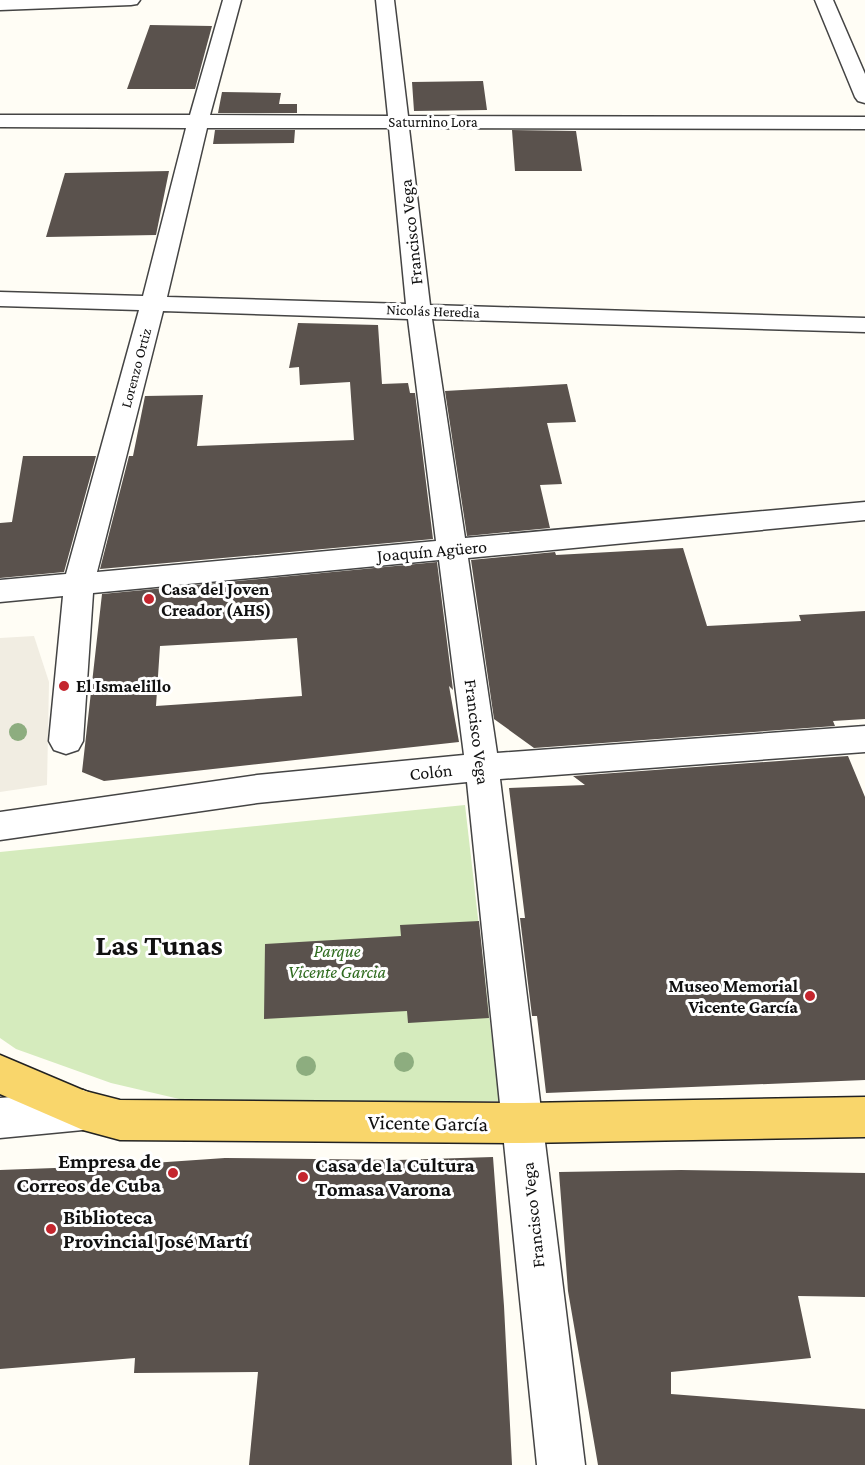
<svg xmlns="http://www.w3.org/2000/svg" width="865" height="1465" viewBox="0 0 865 1465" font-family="'Crimson Pro',serif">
	<rect width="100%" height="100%" fill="#fffdf5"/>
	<path fill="#d5ebbd" d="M465,805L499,1101L205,1105L111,1083L16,1049L0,1038V852Z"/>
	<path fill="#f1ede2" d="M34,636L49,682L47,785L0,792V638Z"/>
	<path fill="#5a524d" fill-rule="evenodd" d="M150,25L212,26L195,89H127Z
		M483,81L487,110L414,111L412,82Z
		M222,92L281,93L279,104H297V113H218Z
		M215,130H295L294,143L213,144Z
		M512,130L576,131L582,171H515Z
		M169,171L156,235L46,237L65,173Z
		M298,323L378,325L382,384L408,383L410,393H415L433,539L100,569L129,456H133L145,396L203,395L197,446L354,440L350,382L300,385L299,367L289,368Z
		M567,384L576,422L547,423L562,484L540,485L550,528L467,536L445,391Z
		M23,456H96L64,572L0,578V523L12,522Z
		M683,548L707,626L801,621L799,615L865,611V719L833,721L835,726L534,748L494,719L471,560L555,552L556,555Z
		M437,562L453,690L449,686L459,742L104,781L82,772L102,594ZM297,638L302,696L156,706L160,646Z
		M848,756L865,797V1080L546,1093L537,1016H532L520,918H525L509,788L585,785L573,776Z
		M479,921L489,1018L408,1023L407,1011L264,1019L265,944L401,936L400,925Z
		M493,1157L504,1306L512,1465H249L258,1372L134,1373L135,1358L0,1369V1170L109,1166L225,1158L397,1160Z
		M681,1170L865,1173V1297L798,1296L811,1358L671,1372V1394L865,1409V1465H598L568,1291L559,1172Z"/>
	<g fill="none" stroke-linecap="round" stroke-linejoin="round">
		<defs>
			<path id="minor" d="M0,0H140L137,4L131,5L0,10Z
				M223,0H241L210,115L388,116L376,0H394L408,116L865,117V129L409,128L430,305L865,318V332L432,319L465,538L865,502V520L468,558L497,753L865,726V752L500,779L585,1465H537L467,782L257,803L0,840V812L257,775L464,755L439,560L93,593L83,741L78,750L66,754L54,750L49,741L63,596L0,602V580L66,574L139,310L0,306V292L143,296L186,128L0,127V115H190ZM207,128H389L406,304L167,297ZM163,311L408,319L436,541L97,572Z
				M815,0H833L865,74V103L858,101L855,97Z
				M83,1090L97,1096L103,1110L97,1124L83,1130L0,1138V1098Z"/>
			<path id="major" d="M0,1055L85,1091L120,1100L523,1103L865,1097V1137L523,1143L120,1140L83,1130L0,1094Z"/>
		</defs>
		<use href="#minor" stroke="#444" stroke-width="3"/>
		<use href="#major" stroke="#222" stroke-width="3"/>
		<use href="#minor" fill="#fff" fill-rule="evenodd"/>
		<use href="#major" fill="#f9d66b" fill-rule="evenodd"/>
	</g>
	<g fill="#8dad7f">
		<circle cx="18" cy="732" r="9"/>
		<circle cx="404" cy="1062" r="10"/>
		<circle cx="306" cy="1066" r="10"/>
	</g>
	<g fill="#c4262e" stroke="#fff" stroke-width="2">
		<circle cx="149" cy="599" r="6"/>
		<circle cx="64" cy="686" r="6"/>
		<circle cx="810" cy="996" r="6"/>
		<circle cx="173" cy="1173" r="6"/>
		<circle cx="303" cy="1177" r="6"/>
		<circle cx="51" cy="1229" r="6"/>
	</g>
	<g text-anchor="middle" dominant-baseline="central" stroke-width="6" stroke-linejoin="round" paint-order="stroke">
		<g font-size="15" fill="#111" stroke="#fff">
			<text x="433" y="122">Saturnino Lora</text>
			<text transform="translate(433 311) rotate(2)">Nicolás Heredia</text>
			<text transform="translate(136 368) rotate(-75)">Lorenzo Ortiz</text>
		</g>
		<g font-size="18" fill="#111" stroke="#fff">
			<text transform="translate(411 232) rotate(-96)">Francisco Vega</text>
			<text transform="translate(432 551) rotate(-5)">Joaquín Agüero</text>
			<text transform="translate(477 732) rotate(83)">Francisco Vega</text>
			<text transform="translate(431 772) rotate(-6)">Colón</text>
			<text transform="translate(533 1215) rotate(-96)">Francisco Vega</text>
		</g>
		<g font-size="18" font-weight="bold" fill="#111" stroke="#fff" text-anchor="start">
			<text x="161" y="589">Casa del Joven<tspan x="161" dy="21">Creador (AHS)</tspan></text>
			<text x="76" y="686">El Ismaelillo</text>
			<text x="798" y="986" text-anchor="end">Museo Memorial<tspan x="798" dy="21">Vicente García</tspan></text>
		</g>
		<g font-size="18" font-style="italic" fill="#2f6b1f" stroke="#fff">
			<text x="337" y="951">Parque<tspan x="337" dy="21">Vicente Garcia</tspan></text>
		</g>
		<g font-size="21" fill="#111" stroke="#fff">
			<text transform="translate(428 1123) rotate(1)">Vicente García</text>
		</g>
		<g font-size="21" font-weight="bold" fill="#111" stroke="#fff" text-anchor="start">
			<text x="161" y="1161" text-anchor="end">Empresa de<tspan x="161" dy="24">Correos de Cuba</tspan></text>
			<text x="315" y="1165">Casa de la Cultura<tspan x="315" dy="24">Tomasa Varona</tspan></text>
			<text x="63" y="1217">Biblioteca<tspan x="63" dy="24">Provincial José Martí</tspan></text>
		</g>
		<g font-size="30" font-weight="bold" fill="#111" stroke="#fff">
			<text x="159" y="944">Las Tunas</text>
		</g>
	</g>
</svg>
